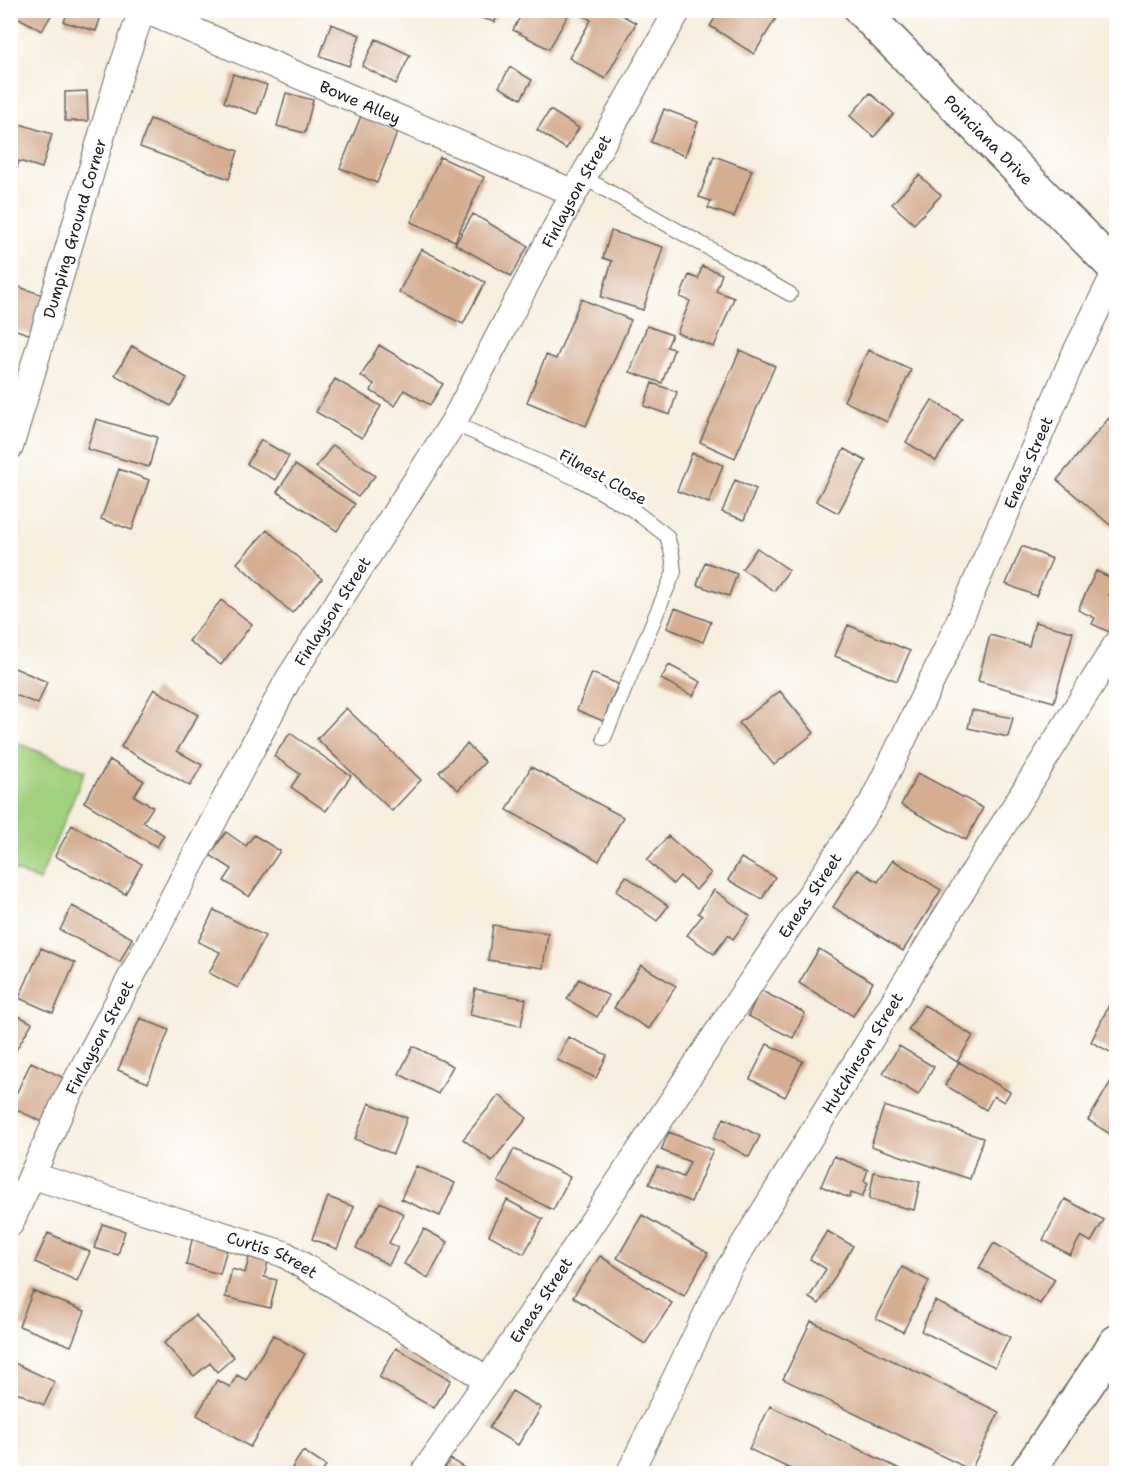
<svg xmlns="http://www.w3.org/2000/svg" width="1127" height="1484" viewBox="0 0 1127 1484" font-family="'Shantell Sans',sans-serif">
	<rect width="100%" height="100%" fill="#fff"/>
	<filter id="ink" filterUnits="userSpaceOnUse"><feTurbulence type="fractalNoise" baseFrequency=".0167" numOctaves="2"/><feDisplacementMap in="SourceGraphic" scale="12" xChannelSelector="R" yChannelSelector="G"/><feConvolveMatrix kernelMatrix="1 2 1 2 8 2 1 2 1" color-interpolation-filters="sRGB"/></filter>
	<filter id="wash" filterUnits="userSpaceOnUse"><feTurbulence type="fractalNoise" baseFrequency=".008" numOctaves="4" result="noise"/><feDisplacementMap in="SourceGraphic" scale="24" xChannelSelector="R" yChannelSelector="G"/><feGaussianBlur stdDeviation="1.35" result="paint"/><feColorMatrix in="noise" values="0 0 0 0 0 0 0 0 0 0 0 0 0 0 0 0 0 1.4 0 .05"/><feComposite in="paint" operator="in"/></filter>
	<g filter="url(#wash)">
		<rect width="100%" height="100%" fill="#f7eede"/>
		<path fill="#a1d07e" stroke="#5e764d" stroke-width="1.5" d="M11,740L85,771L39,881L11,869Z"/>
		<g id="blocks">
			<path fill="#d5ae91" d="M10,10H54L42,31L10,13Z
				M68,10H103L96,31L64,22Z
				M454,10H498L495,22Z
				M524,10H571L549,49L513,30Z
				M575,10H613L636,23L605,79L569,58L591,20Z
				M720,10H781L754,54L710,26Z
				M331,24L360,35L349,66L320,56Z
				M376,39L410,55L396,84L362,66Z
				M510,67L532,80L521,99L499,87Z
				M233,74L267,85L257,114L224,102Z
				M87,91L88,121H65V92Z
				M286,93L313,100L305,133L277,126Z
				M870,93L894,114L874,137L850,116Z
				M664,109L698,122L685,156L651,142Z
				M550,110L579,128L566,149L537,130Z
				M361,116L398,131L377,183L340,168Z
				M150,119L238,151L229,179L140,147Z
				M10,121L52,134L42,168L19,161L15,175L10,173Z
				M714,156L752,170L734,217L708,208L711,201L699,197Z
				M440,157L484,177L455,241L411,222Z
				M919,175L941,195L914,224L892,204Z
				M473,214L528,246L511,276L455,244Z
				M611,231L663,247L643,310L601,297L612,261L603,258Z
				M421,249L485,282L463,324L399,292Z
				M702,266L722,274L716,291L734,298L714,347L677,333L690,301L680,297L689,275L698,279Z
				M10,284L49,297L35,336L10,328Z
				M581,299L631,320L586,426L527,402L546,355L556,359Z
				M647,326L672,335L667,347L674,349L662,383L630,372Z
				M379,345L443,384L430,405L404,390L395,406L371,391L374,384L361,376Z
				M132,346L187,378L171,406L115,375Z
				M740,350L775,366L735,458L700,442Z
				M868,350L911,370L887,422L844,401Z
				M335,379L381,406L362,438L316,412Z
				M652,383L677,392L670,415L644,406Z
				M932,400L962,419L936,461L906,442Z
				M1109,418L1116,424V530L1057,480Z
				M96,419L157,437L149,467L87,449Z
				M261,440L289,456L275,480L247,464Z
				M333,445L375,476L358,497L316,467Z
				M844,449L866,461L838,513L816,501Z
				M692,453L723,465L709,503L677,491Z
				M295,465L355,504L337,531L277,492Z
				M119,469L149,480L132,530L101,519Z
				M735,480L756,489L744,520L722,512Z
				M267,530L322,579L292,613L237,563Z
				M1022,546L1052,559L1036,596L1006,584Z
				M757,548L789,570L774,591L742,569Z
				M705,562L737,574L729,596L697,585Z
				M1096,571L1116,580L1109,595L1116,598V635L1092,624L1095,618L1078,610Z
				M221,600L252,624L221,665L189,641Z
				M675,608L711,622L703,642L667,628Z
				M1035,622L1073,632L1054,702L978,681L990,635L1029,646Z
				M848,625L910,651L897,681L835,656Z
				M669,665L701,682L693,696L661,679Z
				M10,666L47,682L38,704L10,693Z
				M592,673L618,684L603,721L577,710Z
				M154,689L198,715L177,751L202,765L190,786L121,747Z
				M780,691L814,733L774,765L739,723Z
				M346,708L421,780L392,811L317,739Z
				M972,710L1013,718L1008,737L968,728Z
				M290,733L351,776L326,811L291,787L300,774L274,756Z
				M467,744L485,762L458,790L439,772Z
				M110,760L144,781L134,796L153,807L143,822L164,835L157,847L84,802Z
				M531,767L623,817L599,861L507,810Z
				M918,773L983,808L966,840L901,805Z
				M72,825L142,864L125,894L55,856Z
				M226,832L246,846L254,835L280,851L249,897L224,881L232,869L210,855Z
				M668,836L711,873L696,890L680,876L673,884L647,860Z
				M741,858L775,877L762,899L728,880Z
				M893,860L941,890L903,951L833,907L857,869L878,882Z
				M626,876L668,906L657,921L616,891Z
				M714,890L750,916L733,939L728,935L714,954L687,935L702,916L698,913Z
				M72,906L132,938L120,962L60,930Z
				M214,910L265,936L238,988L209,973L220,952L198,942Z
				M493,925L548,933L543,968L488,960Z
				M41,948L75,963L53,1013L19,998Z
				M819,949L873,982L853,1016L799,983Z
				M641,965L676,986L649,1029L614,1008Z
				M579,979L609,996L597,1017L567,999Z
				M475,989L526,999L521,1026L470,1015Z
				M760,990L805,1013L793,1038L748,1016Z
				M1110,1003L1116,1007V1055L1091,1042Z
				M924,1005L973,1036L957,1062L908,1030Z
				M10,1011L32,1023L15,1052L10,1049Z
				M140,1018L169,1030L148,1083L118,1070Z
				M568,1037L607,1055L596,1078L557,1060Z
				M767,1044L803,1061L785,1097L750,1079Z
				M413,1046L453,1066L438,1094L399,1074Z
				M899,1046L934,1067L918,1095L883,1073Z
				M31,1062L66,1079L45,1123L10,1107Z
				M959,1062L1010,1092L1004,1102L994,1096L986,1110L945,1085Z
				M1116,1073V1138L1088,1120Z
				M499,1095L527,1118L492,1161L463,1139Z
				M369,1103L407,1118L393,1154L355,1139Z
				M884,1106L983,1138L970,1179L871,1146Z
				M724,1118L760,1136L749,1157L713,1138Z
				M669,1132L713,1150L691,1202L649,1184L657,1166L683,1177L690,1162L661,1150Z
				M514,1149L570,1177L553,1210L498,1182Z
				M834,1156L868,1170L864,1181L868,1183L862,1197L851,1193L849,1198L821,1186Z
				M416,1166L455,1183L440,1216L401,1199Z
				M874,1172L920,1182L914,1210L869,1199Z
				M328,1197L354,1207L337,1249L312,1239Z
				M1065,1199L1104,1220L1091,1242L1081,1236L1070,1255L1043,1240Z
				M507,1200L543,1219L524,1254L489,1235Z
				M380,1202L404,1214L389,1243L398,1247L389,1265L356,1248Z
				M642,1215L708,1253L684,1296L617,1258Z
				M102,1224L125,1231L118,1255L94,1248Z
				M424,1229L448,1242L428,1278L404,1264Z
				M827,1231L853,1246L819,1304L809,1298L826,1269L810,1259Z
				M48,1233L90,1252L77,1281L35,1262Z
				M193,1236L228,1245L220,1274L186,1265Z
				M994,1243L1055,1279L1040,1304L979,1268Z
				M250,1254L269,1259L264,1277L277,1280L270,1308L225,1297L232,1269L245,1273Z
				M600,1256L672,1303L645,1344L573,1297Z
				M902,1267L929,1281L903,1332L876,1319Z
				M33,1291L85,1311L71,1346L19,1326Z
				M935,1301L1010,1337L995,1367L921,1331Z
				M195,1315L234,1357L217,1372L210,1363L194,1376L164,1343Z
				M811,1321L999,1412L971,1470L783,1379Z
				M273,1335L305,1354L250,1447L197,1415L217,1380L230,1387L237,1375L246,1380Z
				M396,1348L451,1380L434,1408L379,1377Z
				M10,1361L55,1382L44,1405L10,1389Z
				M512,1391L541,1408L518,1445L489,1428Z
				M770,1406L910,1474H801L749,1449Z
				M303,1451L326,1466L321,1474H288Z
				M450,1459L474,1474H441Z"/>
		</g>
	</g>
	<g filter="url(#ink)">
		<use href="#blocks" fill-opacity="0" stroke="#696660" stroke-width="1.5"/>
		<g fill="none" stroke-linecap="round" stroke-linejoin="round">
			<defs>
				<path id="lane" d="M583,177L790,294
					M453,423L578,479L633,510L667,536L672,554L674,572L604,738"/>
				<g id="street">
					<path id="s1" d="M145,10L574,193"/>
					<path id="s2" d="M10,447L118,80L142,10"/>
					<path id="s3" d="M33,1176L284,1254L488,1380"/>
					<path id="s4" d="M10,1224L64,1104L288,680L453,423L574,193L678,10"/>
					<path id="s5" d="M423,1474L488,1380L731,1012L872,803L947,649L1074,356L1116,271"/>
					<path id="s6" d="M629,1474L728,1270L965,886L1116,645"/>
				</g>
				<path id="secondary" d="M1026,1474L1116,1342"/>
				<g id="primary">
					<path id="s7" d="M861,10L1116,269"/>
				</g>
			</defs>
			<use href="#lane" stroke="#696660" stroke-width="16"/>
			<use href="#street" stroke="#696660" stroke-width="28"/>
			<use href="#secondary" stroke="#696660" stroke-width="36"/>
			<use href="#primary" stroke="#696660" stroke-width="36"/>
			<use href="#lane" stroke="#fff" stroke-width="14"/>
			<use href="#street" stroke="#fff" stroke-width="26"/>
			<use href="#secondary" stroke="#fff" stroke-width="33"/>
			<use href="#primary" stroke="#fff" stroke-width="33"/>
		</g>
	</g>
	<g text-anchor="middle" dominant-baseline="central" stroke-width="6" stroke-linejoin="round" paint-order="stroke">
		<g font-size="16" fill="#1c1c1c" stroke="#fff">
			<text stroke="none"><textPath href="#s1" startOffset="234">Bowe Alley</textPath></text>
			<text stroke="none"><textPath href="#s7" startOffset="182">Poinciana Drive</textPath></text>
			<text stroke="none"><textPath href="#s4" startOffset="1179">Finlayson Street</textPath></text>
			<text stroke="none"><textPath href="#s2" startOffset="228">Dumping Ground Corner</textPath></text>
			<text stroke="none"><textPath href="#s5" startOffset="1182">Eneas Street</textPath></text>
			<text transform="translate(603 477) rotate(29)">Filnest Close</text>
			<text stroke="none"><textPath href="#s4" startOffset="693">Finlayson Street</textPath></text>
			<text stroke="none"><textPath href="#s5" startOffset="696">Eneas Street</textPath></text>
			<text stroke="none"><textPath href="#s4" startOffset="207">Finlayson Street</textPath></text>
			<text stroke="none"><textPath href="#s6" startOffset="482">Hutchinson Street</textPath></text>
			<text stroke="none"><textPath href="#s3" startOffset="252">Curtis Street</textPath></text>
			<text stroke="none"><textPath href="#s5" startOffset="210">Eneas Street</textPath></text>
		</g>
	</g>
	<rect width="1127" height="1484" fill="none" stroke="#fff" stroke-width="36"/>
</svg>
